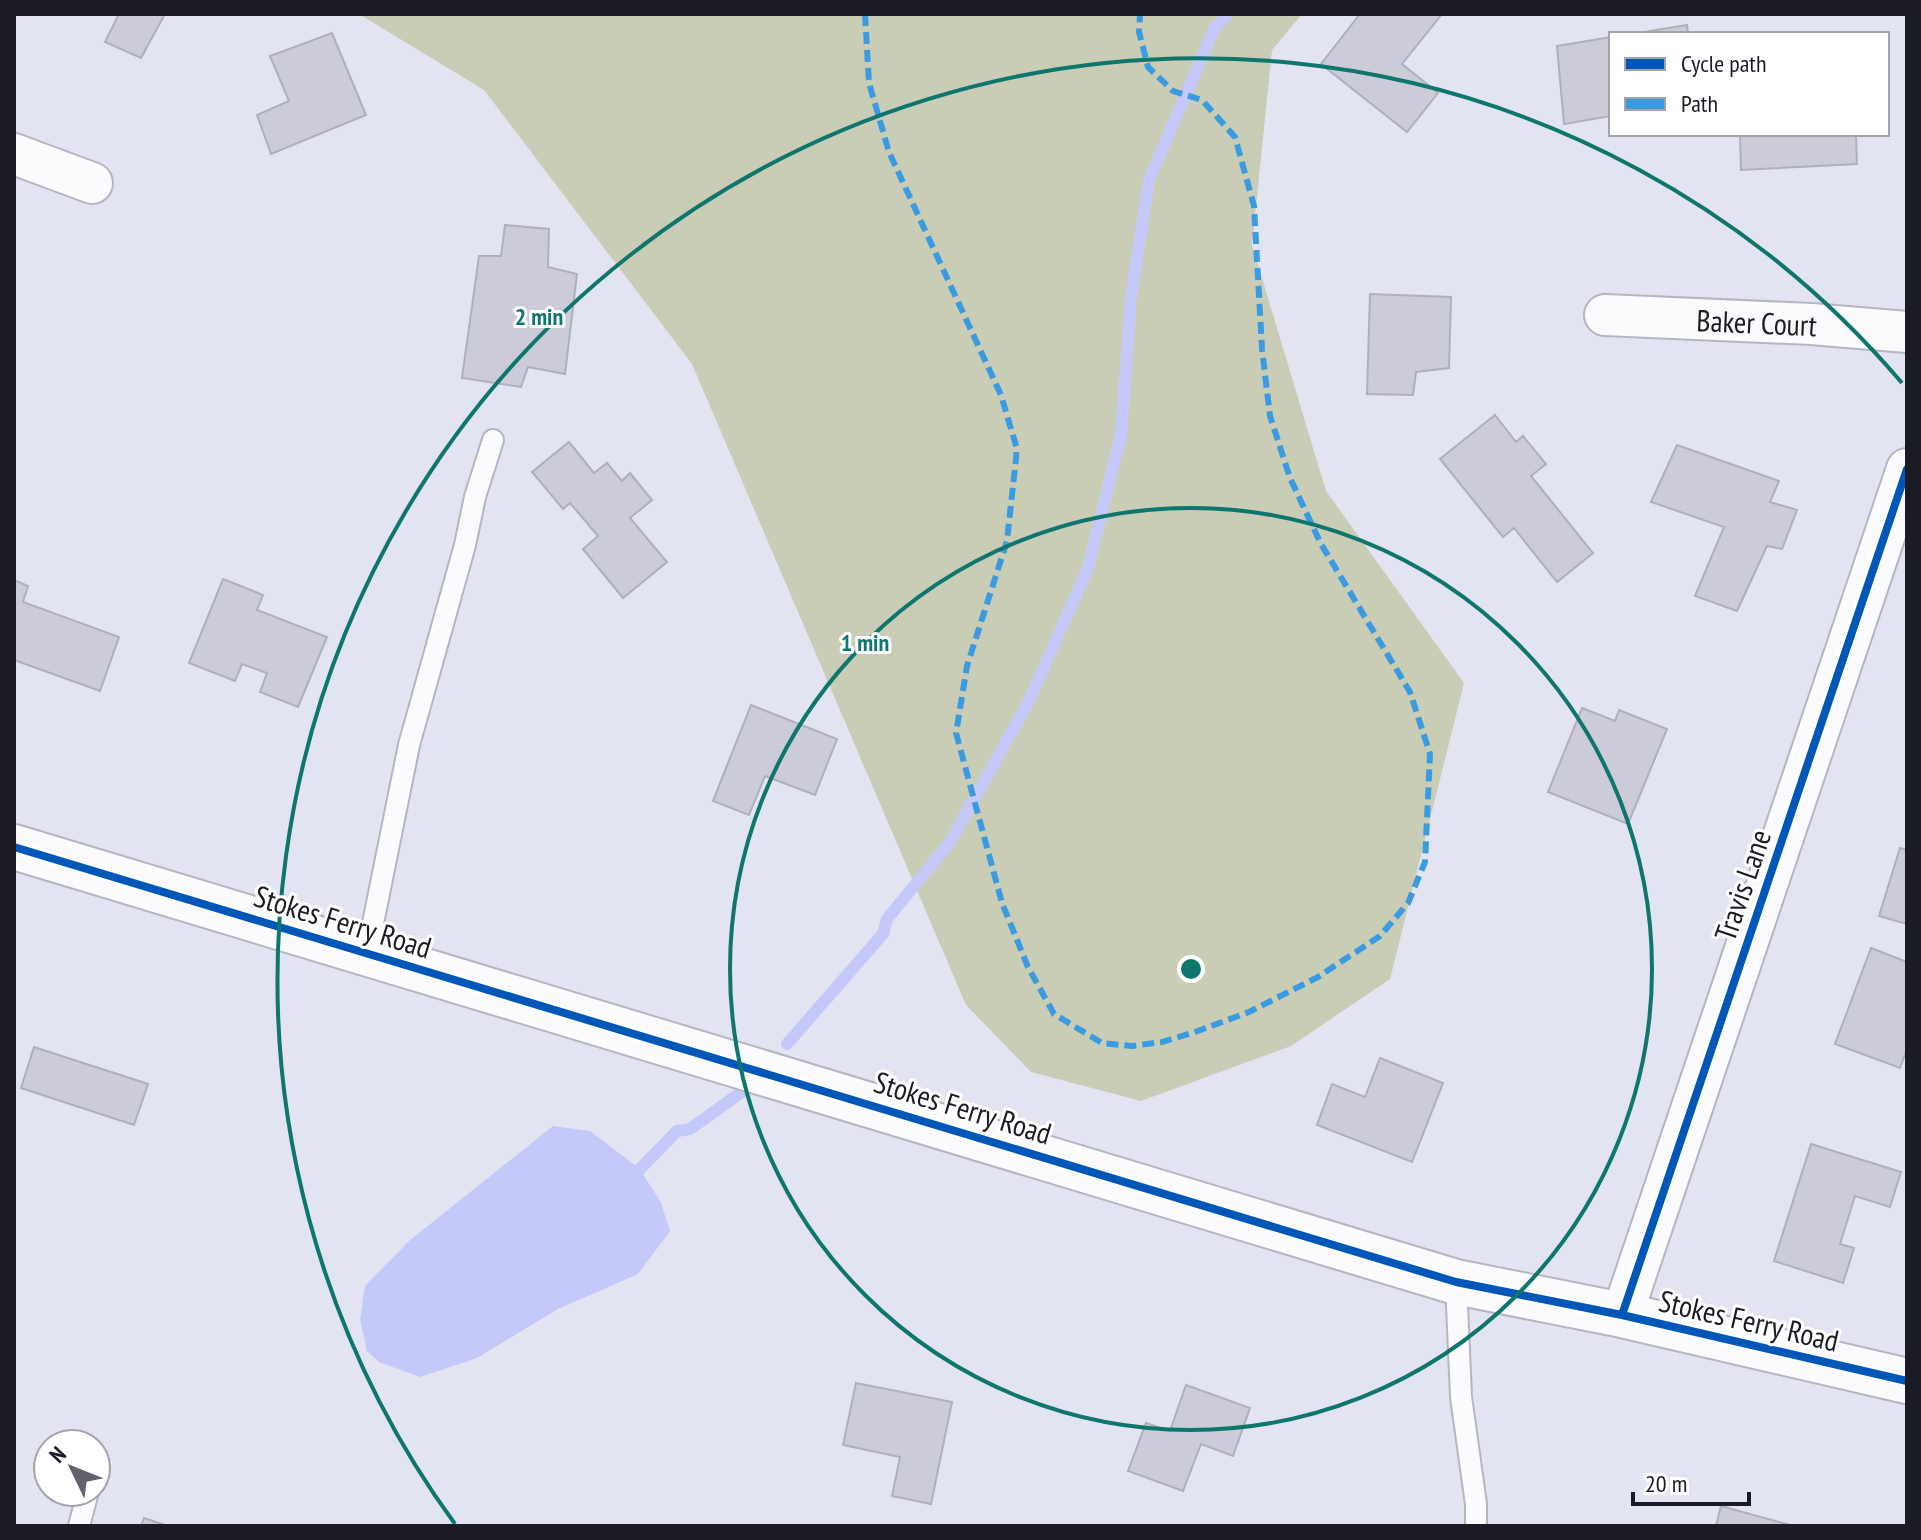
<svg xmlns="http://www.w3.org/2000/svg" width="1921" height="1540" viewBox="0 0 1921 1540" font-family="'PT Sans Narrow',sans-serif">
	<rect width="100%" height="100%" fill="#e2e4f2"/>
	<path fill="#c9cdb6" d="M359,14H1302L1272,50L1252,245L1326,491L1464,683L1390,979L1291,1046L1141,1101L1031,1072L966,1005L692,364L484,90Z"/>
	<path fill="#c4c9fa" d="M553,1126L590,1131L640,1169L661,1203L670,1231L638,1274L558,1309L477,1358L420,1377L379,1362L367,1351L360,1320L365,1286L409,1241Z"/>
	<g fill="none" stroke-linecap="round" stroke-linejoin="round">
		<path stroke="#c4c9fa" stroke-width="12" d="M787,1044L883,934L887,919L950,842L1028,703L1088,568L1121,435L1131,298L1149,180L1214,29L1228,14
			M628,1177L640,1169L677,1131L690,1129L750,1086"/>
	</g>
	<path fill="#cbccd7" stroke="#aeb0ba" stroke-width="2" d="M119,14H165L141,58L105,42Z
		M1360,14H1442L1402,64L1438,93L1407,132L1321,64Z
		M1687,25L1688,34H1632Z
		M332,33L366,115L271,154L257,115L289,101L270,56Z
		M1611,37V116L1564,124L1557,46Z
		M1740,134H1856L1857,164L1741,170Z
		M505,225L549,229L548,267L577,274L565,374L528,367L521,387L462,378L479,256H501Z
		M1370,294L1451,297L1449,368L1416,372L1413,395L1367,394Z
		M1495,415L1516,442L1523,436L1546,464L1531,476L1593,553L1557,582L1514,528L1503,537L1440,459Z
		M569,442L594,473L607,463L622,481L630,473L652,500L630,518L667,562L623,598L583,549L598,536L570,503L563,509L532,472Z
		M1677,445L1779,481L1770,502L1797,510L1782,549L1767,546L1737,611L1695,596L1724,527L1651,502Z
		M223,579L263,595L257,610L327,637L298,707L260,692L267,673L242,664L235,681L189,663Z
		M14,580L28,586L23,602L119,637L100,691L14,660Z
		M751,705L837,739L815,795L765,776L749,815L713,801Z
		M1582,708L1615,721L1619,710L1667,729L1628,824L1548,792Z
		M1900,848L1907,850V924L1879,916Z
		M1871,948L1907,962V1049L1900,1068L1835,1044Z
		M34,1047L148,1084L134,1125L21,1088Z
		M1380,1058L1443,1083L1412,1162L1317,1125L1332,1084L1365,1097Z
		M1811,1144L1901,1172L1890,1207L1855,1196L1840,1244L1854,1248L1843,1283L1774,1261Z
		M856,1383L952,1402L931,1504L892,1496L900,1457L843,1445Z
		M1186,1385L1250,1408L1233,1456L1201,1444L1183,1491L1128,1471L1146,1423L1170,1431Z
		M1721,1506L1794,1526H1716Z
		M144,1518L168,1526H141Z"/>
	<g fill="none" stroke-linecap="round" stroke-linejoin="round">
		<defs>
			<path id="service" d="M367,953L409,745L465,545L475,497L493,440
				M1456,1282L1461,1397L1476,1504V1526
				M79,1526L88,1492"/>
			<g id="minor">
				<path d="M14,154L92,183"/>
				<path id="s1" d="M1605,315L1811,324L1907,332"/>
				<path d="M1622,1315L1907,469"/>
			</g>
			<path id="tertiary" d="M14,847L1456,1282L1622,1315L1907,1381"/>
		</defs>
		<use href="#service" stroke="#b5b6c2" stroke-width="24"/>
		<use href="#minor" stroke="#b5b6c2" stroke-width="44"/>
		<use href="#tertiary" stroke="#b5b6c2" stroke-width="48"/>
		<use href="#service" stroke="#fbfbfd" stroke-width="20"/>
		<use href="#minor" stroke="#fbfbfd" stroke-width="40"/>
		<use href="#tertiary" stroke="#fbfbfd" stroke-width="44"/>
		<path stroke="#3b9be0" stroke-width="6" stroke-dasharray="12 6" stroke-linecap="butt" d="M865,14L869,83L889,152L1001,395L1017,449L1007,541L967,666L956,733L1002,903L1028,967L1054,1014L1102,1043L1132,1046L1162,1042L1195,1032L1249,1012L1318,977L1380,936L1408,903L1425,862L1430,754L1410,692L1321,544L1290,478L1270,416L1262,349L1254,206L1235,137L1202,100L1173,91L1148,67L1139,32L1140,14"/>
		<defs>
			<path id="cycleway" d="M14,847L1456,1282L1622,1315L1907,1381
				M1622,1315L1907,469"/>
		</defs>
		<use href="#cycleway" stroke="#fff" stroke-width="13"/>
		<use href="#cycleway" stroke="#0057b8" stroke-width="8"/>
	</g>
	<g fill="none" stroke="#0f766e" stroke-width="4">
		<circle cx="1191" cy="969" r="461"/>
		<path d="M455 1524A922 922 0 0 1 1902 383"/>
	</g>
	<g text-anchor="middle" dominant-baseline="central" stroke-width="6" stroke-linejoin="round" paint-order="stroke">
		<g font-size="30" fill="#1a1b25" stroke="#fff">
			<text stroke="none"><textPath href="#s1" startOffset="152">Baker Court</textPath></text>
			<text transform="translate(1742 885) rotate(-71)">Travis Lane</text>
			<text transform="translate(343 921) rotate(17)">Stokes Ferry Road</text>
			<text transform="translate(963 1107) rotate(17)">Stokes Ferry Road</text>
			<text transform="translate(1749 1320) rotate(13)">Stokes Ferry Road</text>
		</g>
	</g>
	<circle cx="1191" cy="969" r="12" fill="#0f766e" stroke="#fff" stroke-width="4"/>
	<g font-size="24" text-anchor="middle" font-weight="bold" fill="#0f766e" stroke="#fff" stroke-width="6" stroke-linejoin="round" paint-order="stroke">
		<text x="539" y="325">2 min</text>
		<text x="865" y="651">1 min</text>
	</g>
	<rect width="1921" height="1540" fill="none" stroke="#1a1b25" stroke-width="32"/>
	<rect x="1609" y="32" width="280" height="104" fill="#ffffff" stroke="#a3a4a8" stroke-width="2"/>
	<rect x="1625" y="58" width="40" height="12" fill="#0057b8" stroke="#a3a4a8" stroke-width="2"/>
	<text x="1681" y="72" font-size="24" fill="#1a1b25">Cycle path</text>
	<rect x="1625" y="98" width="40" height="12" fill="#3b9be0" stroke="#a3a4a8" stroke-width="2"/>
	<text x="1681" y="112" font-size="24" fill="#1a1b25">Path</text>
	<g transform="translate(72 1468) rotate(313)"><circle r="38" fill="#ffffff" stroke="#a3a4a8" stroke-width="2"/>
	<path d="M0-6L14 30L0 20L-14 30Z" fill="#60616d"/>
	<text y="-12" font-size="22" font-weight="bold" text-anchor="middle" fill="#1a1b25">N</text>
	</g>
	<path d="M1633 1492v12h116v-12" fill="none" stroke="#1a1b25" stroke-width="4"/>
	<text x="1645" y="1492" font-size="24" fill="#1a1b25" stroke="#ffffff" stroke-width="6" paint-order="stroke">20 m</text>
</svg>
